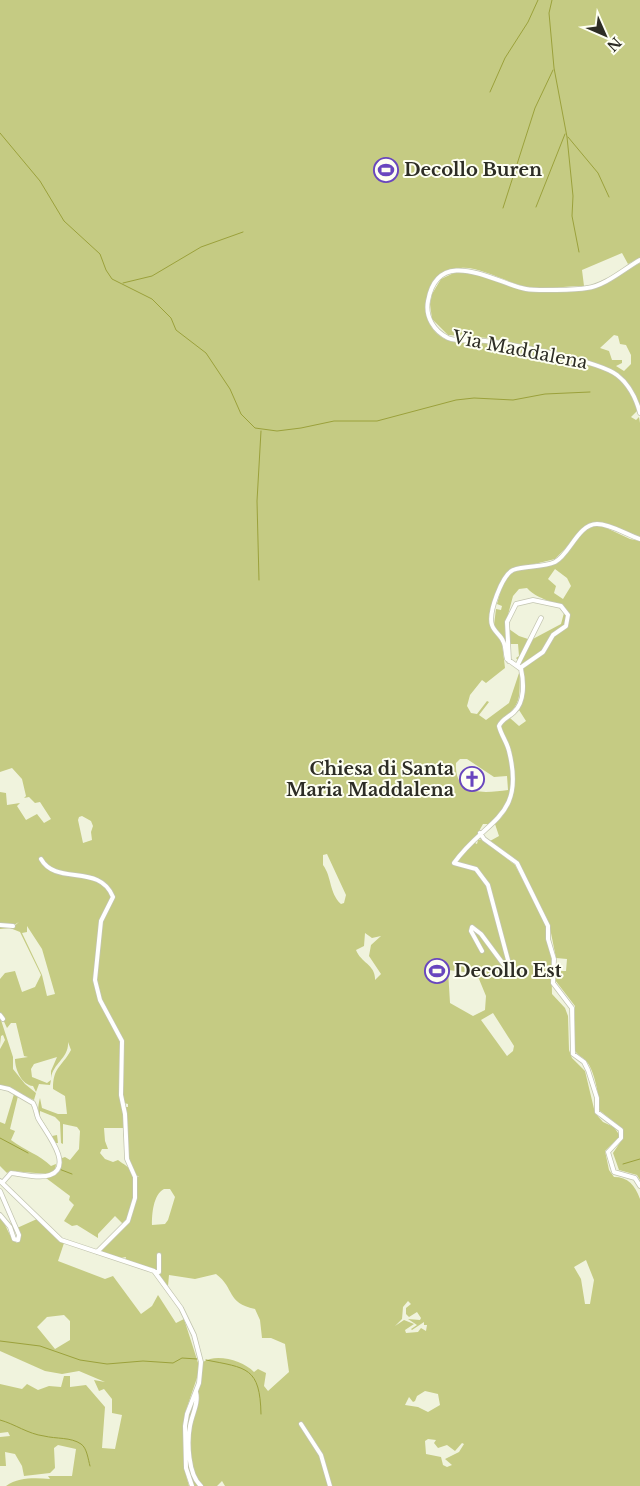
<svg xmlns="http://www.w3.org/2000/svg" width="640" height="1486" viewBox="0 0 640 1486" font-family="'Libre Baskerville',serif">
	<rect width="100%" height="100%" fill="#f0f3dd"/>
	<path fill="#c5cb83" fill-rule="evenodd" d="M0,0H640V258L628,264L622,253L582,270L584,286C565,286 545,290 527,287C508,283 478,266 461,268C427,271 412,319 443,338C456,345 470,342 484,343C510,346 598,363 617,376C628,384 634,398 637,411L631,417L636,420L639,417L640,423V538L599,522H593L584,529L555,559L510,570L504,576L489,620L491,628L502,643L505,668L486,683L482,680L470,695L467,706L471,713L477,714L487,701L489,702L479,715L486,720L509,703L520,670C519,698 523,703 500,722C506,745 520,784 506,806C502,813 496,818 491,824H483L473,842L477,844L478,840L482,839L515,865L546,925L547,943L551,954L552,994L565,1008L568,1016L569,1050L572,1058L585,1071L595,1113L603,1122L614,1127L620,1136L605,1151L609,1170L614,1177C628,1177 635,1185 640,1199V1486H225L222,1481L217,1486H193C187,1464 182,1436 189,1414C194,1395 202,1381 203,1362C217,1353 243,1361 254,1372L258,1369L266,1373L264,1386L268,1391L289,1372L285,1344L271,1338H262L260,1320L255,1309C226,1303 235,1288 216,1274L195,1279L169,1275L168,1286L152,1268L125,1260L126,1257L121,1258L100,1251L131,1217L136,1177H139C125,1170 127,1124 126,1107H128V1104L124,1103L123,1109L125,1148L123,1128H104L105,1141L108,1149H102L100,1153L105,1159L113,1162L118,1160C123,1164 130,1167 132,1173C138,1187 133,1213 123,1224L115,1216L98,1234V1238L77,1225L72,1226L64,1221L74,1205L69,1200L70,1196L46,1178L56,1173L62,1158L65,1157L70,1160L79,1149L80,1131L77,1127L63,1124V1144L61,1143L60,1122L55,1117L40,1111V1117L52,1136L57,1135L58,1143H55C44,1125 34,1120 40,1098L42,1108L58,1114H67L65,1096L53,1089C53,1067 61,1068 71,1050L68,1042C69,1058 53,1063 51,1078V1071L57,1057L34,1064L31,1069L32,1077L47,1083L51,1080L50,1085L39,1084L36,1092L33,1086C22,1085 15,1070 15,1059L28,1057L24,1056L16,1023H11L7,1028L0,1013V979L5,973L15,971L22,992L35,987L41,975L20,932L10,928L0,929V926L13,927L19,922L14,925L0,924V792L6,793L7,805L20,803L17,806L26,820L37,814L44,823L51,819L40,802L35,803L29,797L24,798L26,796L22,779L12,768L0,772ZM460,759H467L494,777L507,776L508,790C485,793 454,797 456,763ZM82,816L91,821L93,826L91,832L92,840L83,843L78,820L79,817ZM327,854L346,895L344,903L341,904C329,893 332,877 323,865V855ZM27,926L42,949L55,994L47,996L42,975L22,933L27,932ZM365,933L372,938L381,936L371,945L369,956L381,974L375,980C376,965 361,963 356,950L364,946ZM448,970L464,972L479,979L486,996L485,1010L473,1016L450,1003ZM493,1013L514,1046L513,1051L507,1056L481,1020ZM164,1189H170L175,1197L168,1220L165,1224L152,1225C152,1214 153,1195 164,1189ZM586,1260L594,1280L590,1304H585L581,1279L574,1267ZM408,1301L411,1304L406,1308V1314L409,1317L417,1312L421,1318L420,1320L408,1319L417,1325L411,1329L412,1330L424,1322V1325H427L426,1331L421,1328L418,1332L406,1333L405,1330L414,1324L404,1320L395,1326L402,1319L403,1307ZM425,1391L438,1394L440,1405L428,1412L418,1407L405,1405L409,1397L413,1402L415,1401L417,1396ZM428,1439L436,1440L434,1443L438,1448L447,1445L455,1451L462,1443L464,1444L459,1452L445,1459L452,1465L447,1467L443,1465L441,1457L426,1454L425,1441Z
		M640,263V405C631,384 619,373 599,364L488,338L448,335L432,319L430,304L432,294L441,279L456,272H474L521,289L582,290ZM614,335L618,336L620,344L626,345L631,355V364L624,371L616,366L622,363V360H612L609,351L600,348Z
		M600,525L630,539L640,541V1180L637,1175L619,1170L613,1153L623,1138V1129L599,1110C600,1098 594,1067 585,1060C580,1055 577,1055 574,1049L575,1006L555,980V971H566L567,959L556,958L550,928L523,870L507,854L490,841L499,836L495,824C525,797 511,762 501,728L502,724L510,718L519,726L526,721L519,710L524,694V667L516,658L519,656L518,644H506L494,625L496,609L501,610L502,606L497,604C500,594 503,578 512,572C523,565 542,571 553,563C569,551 579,527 600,525ZM555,569L567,578L571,586L563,599L554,593L556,586L548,579ZM527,588C540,602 554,598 564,613L561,624L531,640L519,636L505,626L513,596L519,589Z
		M0,1017L13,1057V1069L25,1084L36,1093L34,1100L0,1085V1049L5,1040L3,1035L1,1036L0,1045Z
		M14,1094L18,1096L10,1129L15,1131L11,1140C24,1150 40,1155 51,1166L56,1164L55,1171L49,1174L10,1171L7,1173L0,1166V1122L5,1124Z
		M0,1217C7,1225 9,1238 17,1243L21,1239L17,1228L37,1219L60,1242L64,1243L58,1261L105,1279L113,1276L141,1314L152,1306L158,1295L176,1323L184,1319L200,1369L185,1413L183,1427L184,1468L189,1486H6C19,1477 35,1478 50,1479L48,1476H72L76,1449L58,1445L54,1448L55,1468L50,1473L24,1476L22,1466L15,1454L5,1452L6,1466H0V1437L10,1436L8,1432L0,1433V1384L22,1389L27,1384L38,1390L49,1386L61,1387L64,1376H70V1387L86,1385L105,1407L102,1448L115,1449L122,1415L112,1413V1399L104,1389L99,1391L94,1380L105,1382L79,1371L62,1374L45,1371L0,1351ZM64,1315L70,1321V1340L55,1349L37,1327L47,1317Z"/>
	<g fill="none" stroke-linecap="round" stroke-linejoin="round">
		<path stroke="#9ba13b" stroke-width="1" d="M552,0L549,13L554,68L567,137L573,196L572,216L579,252
			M490,92L505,58L528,22L538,0
			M0,133L40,181L64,221L100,254L106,270L112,279L152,299L171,318L176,330L206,353L230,389L241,414L255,428L277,431L301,428L334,421H377L456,400L474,398L513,400L545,394L590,392
			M568,137L598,173L609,197
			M536,207L565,134
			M503,208L535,108L553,70
			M123,283L152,276L201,247L243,232
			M259,580L257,501L261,431
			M0,1138L28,1153
			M623,1164L640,1159
			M59,1169L72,1174
			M0,1341L40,1346L80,1360L107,1364L143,1361L173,1363L182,1358L197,1359
			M206,1360C247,1368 260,1367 261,1414
			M0,1420C15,1424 28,1434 44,1436C56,1439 71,1437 81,1444C87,1448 88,1459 90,1466"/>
		<defs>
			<path id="minor" d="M640,260C624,269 605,286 587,288C576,290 536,291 526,289C495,283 438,244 428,301C425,317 434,331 448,338C460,343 474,339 486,341C512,344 599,361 617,375C630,385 636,398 640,413
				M509,661L507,622L516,604L533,600L561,606L568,615L566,626L553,635L543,652L520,668
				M517,666L541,618
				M480,833L484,839L517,863L548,926V939L554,959L553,983L572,1008L573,1054L584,1062L588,1070L597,1098V1112L621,1130V1138L608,1152L614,1172L635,1178L640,1186
				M41,859C56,886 100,863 113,897L101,921L95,980L100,1000L122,1041L121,1095L125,1114L127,1159L135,1177V1198L128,1221L97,1252
				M0,925L13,926
				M482,951L471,931L472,927L481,934L507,969
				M507,969L508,960L488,885L476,869L454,863C485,819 526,819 509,751C507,742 501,735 499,726C502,719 509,717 514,712C525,702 524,682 521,669L507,659C505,653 506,646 503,641C501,635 494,632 492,625C488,613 502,575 513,570C526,565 542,568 555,562C570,554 578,524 597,524C611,524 627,535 640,539
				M0,1015L3,1019
				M0,1087L9,1089L33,1103C36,1108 36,1113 38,1118C44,1130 75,1166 50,1175C39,1179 22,1174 11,1173L3,1182
				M0,1181L61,1240L154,1271L181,1308L194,1335L201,1362L199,1383L187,1414L185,1426L186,1468L192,1486
				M0,1191L19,1235L18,1240L14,1239L10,1227L0,1215
				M155,1272H159V1255
				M196,1392C199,1403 192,1414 190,1426C187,1442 188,1475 201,1486
				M301,1424L321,1455L330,1486"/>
		</defs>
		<use href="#minor" stroke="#c3c5b1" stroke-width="5.5"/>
		<use href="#minor" stroke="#fff" stroke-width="4"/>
	</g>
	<defs>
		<symbol id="stadium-ring" viewBox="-11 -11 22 22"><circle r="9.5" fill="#fefff2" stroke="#6946be" stroke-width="1.5"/><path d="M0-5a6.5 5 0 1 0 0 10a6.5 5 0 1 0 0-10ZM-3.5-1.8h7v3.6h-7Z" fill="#6946be"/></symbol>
		<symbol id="church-ring" viewBox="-11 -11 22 22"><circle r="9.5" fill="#fefff2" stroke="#6946be" stroke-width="1.5"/><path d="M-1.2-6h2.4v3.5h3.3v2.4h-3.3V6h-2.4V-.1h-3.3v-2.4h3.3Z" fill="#6946be"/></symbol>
	</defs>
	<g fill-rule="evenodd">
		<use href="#stadium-ring" x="372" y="156" width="28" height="28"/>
		<use href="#church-ring" x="458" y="765" width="28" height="28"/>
		<use href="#stadium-ring" x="423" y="957" width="28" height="28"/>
	</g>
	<g text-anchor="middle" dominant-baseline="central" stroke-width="4" stroke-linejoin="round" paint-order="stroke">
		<g font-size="18" font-weight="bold" fill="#2d2d25" stroke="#fefff2" text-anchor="start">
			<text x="404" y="170">Decollo Buren</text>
			<text x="454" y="769" text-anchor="end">Chiesa di Santa<tspan x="454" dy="21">Maria Maddalena</tspan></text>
			<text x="454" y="971">Decollo Est</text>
		</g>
		<g font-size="18" fill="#2d2d25" stroke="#fefff2">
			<text transform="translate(520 350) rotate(11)">Via Maddalena</text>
		</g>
	</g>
	<g transform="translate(605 35) rotate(135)" stroke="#fefff2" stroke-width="4" paint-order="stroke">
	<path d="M0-4L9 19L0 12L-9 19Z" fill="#2d2d25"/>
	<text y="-8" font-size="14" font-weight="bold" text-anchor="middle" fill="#2d2d25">N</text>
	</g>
</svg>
